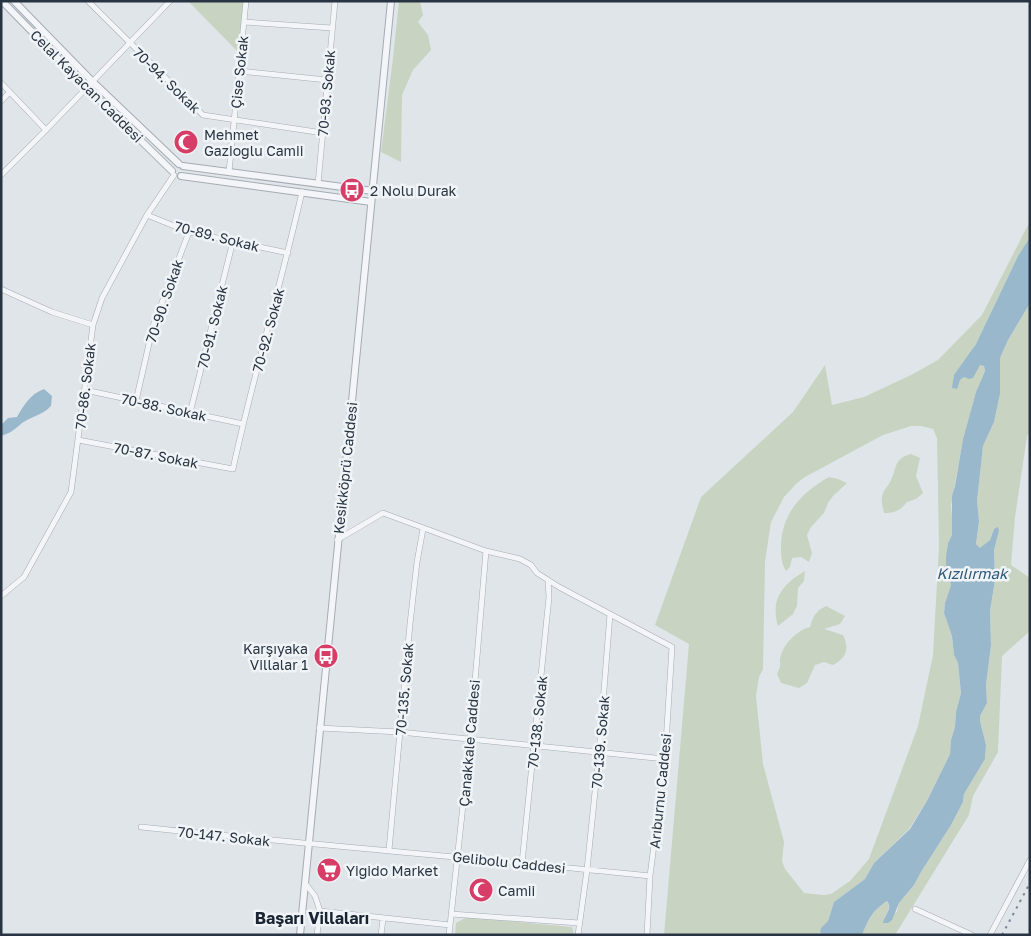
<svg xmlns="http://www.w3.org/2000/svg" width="1031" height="936" viewBox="0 0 1031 936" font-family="'Golos Text',sans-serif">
	<rect width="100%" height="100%" fill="#e0e5ea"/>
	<path fill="#c8d4c1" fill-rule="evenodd" d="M188,1H244L239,53Z
		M399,1H420L423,15L418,22L428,35L431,50L413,70L402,95L401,162L381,152L393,58Z
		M1030,221V237L1018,256L976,344L967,358L960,380L980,365L984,366L985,371L976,392L963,439L951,506L953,526L952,535L948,543L946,566L951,585L945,603L944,613L952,636L954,655L958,663L961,693L956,712L955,727L951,740L950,754L928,799L909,829L874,863L865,879L834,902L828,921L820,932L822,935H664L689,644L655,625L701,497L793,412L825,365L832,405L864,397L911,375L938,360L982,315ZM911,426H921L933,429L937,438L939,546L933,655L918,726L869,859L850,881L831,894L823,895L804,893L785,869L782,861L784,842L763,764L756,696L759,677L763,669L765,562L771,522L784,497L797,483L805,477L883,435Z
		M1030,303V430L1027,436L1015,517L1011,565L1030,578V631L1002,656L998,752L973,796L969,815L895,935H862C869,918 872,911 887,901C891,908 888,912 884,918L897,912L899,903L914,885L921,872L951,825L963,802L964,794L985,759L986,745L980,721V716L987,703L986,685L991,645L990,611L995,580L994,550L999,531L994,529L990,540L980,549L976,544L979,521L977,501L983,446L994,422L1000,394V358L1008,340Z
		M911,454L920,458L916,476L923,493L916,499L907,502C900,511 895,513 884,513C883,508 881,502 882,497C883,491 886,488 889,484C898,469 892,459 911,454Z
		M829,477L838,479L847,483L833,496L828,503L824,513L811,527L807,535L812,553L809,562L801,557L792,558L790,567L786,571C781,563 781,555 781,545C782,513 802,492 829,477Z
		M805,571L804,581L798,588L797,606L793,614L778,626C770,599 783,584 805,571Z
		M826,606L845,616L840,624L824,629L843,635C850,649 846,658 833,665L824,662L815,665L807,683L799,688L781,683L777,674C783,663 778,663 781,655C785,642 798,630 810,627C813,616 816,611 826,606Z
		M467,917L572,927L574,935H455L456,923Z"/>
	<path fill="#99b8cc" d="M1030,237V303L1008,340L1000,358V394L994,422L983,446L977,501L979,521L976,544L980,548L990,540L994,529L998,527L999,531L994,550L995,580L990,611L991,645L986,685L987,703L980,716V721L986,745L985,759L964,794L963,802L951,825L921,872L914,885L899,903L892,920L888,923H883C885,914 893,909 887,901C872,911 869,918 862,935H822L820,932L821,928L828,921L834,902L865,879L874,863L910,829L928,799L950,754L951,740L955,727L956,712L961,693L958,663L954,655L952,636L944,613L945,603L951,585L946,566V557L948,543L952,535V496L955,486L963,439L976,392L985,371L984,366L980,365L973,378L969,379L964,377L960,380L957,389L952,388L954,375L976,344L1018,256Z
		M44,389L52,396L51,406C43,415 32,416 22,423C15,429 11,433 1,436V425L8,418L17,417C24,405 30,394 44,389Z"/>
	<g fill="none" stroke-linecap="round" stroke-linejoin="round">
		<defs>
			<path id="minor" d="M88,1L203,115L323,133
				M244,22L332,28
				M240,71L327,80
				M1,83L46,130
				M1,101L10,92
				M229,172L246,1
				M1,175L46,130L170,1
				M318,184L335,1
				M147,215L189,232L288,253
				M1,289L52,312L93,325
				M85,390L243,424
				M136,401L153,326L189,232
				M190,413L233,241
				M78,440L233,469C253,376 281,285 302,192
				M337,540L383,513L486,551L520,559L531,565L537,573L559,587L672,647L665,759L650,876L647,935
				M1,596L24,577L71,492L93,325L102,298L147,215L174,175
				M319,728L400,732L665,759
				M141,827C310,845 480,858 650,876
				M389,850L410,624L417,562L423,529
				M522,863L549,597L548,580
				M305,883L315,896L320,911L450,925
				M915,909L972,935
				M451,914L579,923
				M317,935L320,911
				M381,935L383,919
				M449,935L470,740L486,551
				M578,935L587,870L599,753L610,614
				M990,935L1030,860"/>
			<path id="tertiary" d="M2,1L87,88L172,171
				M14,1L93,82L179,164
				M183,166L373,191
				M181,176L371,202
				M300,935L391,1"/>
		</defs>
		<use href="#minor" stroke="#a5acb4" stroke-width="6"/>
		<use href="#tertiary" stroke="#a5acb4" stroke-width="8"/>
		<use href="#minor" stroke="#f3f5f8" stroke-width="5"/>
		<use href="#tertiary" stroke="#f3f5f8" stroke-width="6"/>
		<path stroke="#798694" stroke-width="2" stroke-dasharray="2.5 5" stroke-linecap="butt" d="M1002,935L1030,883"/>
	</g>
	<defs>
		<symbol id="mosque-disc" viewBox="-11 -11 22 22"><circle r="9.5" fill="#d63e67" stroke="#f0f4f7"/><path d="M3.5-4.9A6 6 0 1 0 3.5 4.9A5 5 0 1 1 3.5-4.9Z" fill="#fff"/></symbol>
		<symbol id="bus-disc" viewBox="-11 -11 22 22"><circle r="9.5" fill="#d63e67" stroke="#f0f4f7"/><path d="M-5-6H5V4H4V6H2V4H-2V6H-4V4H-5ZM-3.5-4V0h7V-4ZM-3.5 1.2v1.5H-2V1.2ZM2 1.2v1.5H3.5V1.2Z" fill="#fff"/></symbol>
		<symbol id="supermarket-disc" viewBox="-11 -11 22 22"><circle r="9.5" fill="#d63e67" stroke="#f0f4f7"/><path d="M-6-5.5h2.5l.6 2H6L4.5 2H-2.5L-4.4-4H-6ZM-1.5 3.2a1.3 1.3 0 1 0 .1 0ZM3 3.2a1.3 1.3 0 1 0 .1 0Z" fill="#fff"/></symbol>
	</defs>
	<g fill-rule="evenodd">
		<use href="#mosque-disc" x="172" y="128" width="28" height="28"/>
		<use href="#bus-disc" x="338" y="176" width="28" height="28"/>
		<use href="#bus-disc" x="312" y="642" width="28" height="28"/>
		<use href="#supermarket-disc" x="315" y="856" width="28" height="28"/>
		<use href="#mosque-disc" x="467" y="876" width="28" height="28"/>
	</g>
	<g text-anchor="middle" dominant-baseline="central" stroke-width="5" stroke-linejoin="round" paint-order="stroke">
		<g font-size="14" fill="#283442" stroke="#f0f4f7">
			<text transform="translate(239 72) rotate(-84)">Çise Sokak</text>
			<text transform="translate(167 80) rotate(44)">70-94. Sokak</text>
			<text transform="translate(87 86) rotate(45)">Celal Kayacan Caddesi</text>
			<text transform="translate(326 93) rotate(-85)">70-93. Sokak</text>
			<text transform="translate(217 236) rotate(14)">70-89. Sokak</text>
			<text transform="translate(164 301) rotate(-71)">70-90. Sokak</text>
			<text transform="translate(212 327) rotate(-76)">70-91. Sokak</text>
			<text transform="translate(268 330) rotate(-75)">70-92. Sokak</text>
			<text transform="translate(85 386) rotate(-83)">70-86. Sokak</text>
			<text transform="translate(164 407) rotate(12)">70-88. Sokak</text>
			<text transform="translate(156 455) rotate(11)">70-87. Sokak</text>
			<text transform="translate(345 468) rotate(-84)">Kesikköprü Caddesi</text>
			<text transform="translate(404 689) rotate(-85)">70-135. Sokak</text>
			<text transform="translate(537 722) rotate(-84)">70-138. Sokak</text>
			<text transform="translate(600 742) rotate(-85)">70-139. Sokak</text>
			<text transform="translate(469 743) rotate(-85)">Çanakkale Caddesi</text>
			<text transform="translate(660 791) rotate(-84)">Arıburnu Caddesi</text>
			<text transform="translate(224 836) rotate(6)">70-147. Sokak</text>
			<text transform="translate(509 862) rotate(6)">Gelibolu Caddesi</text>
		</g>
		<g font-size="14" fill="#283442" stroke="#f0f4f7" text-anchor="start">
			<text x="204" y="134">Mehmet<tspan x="204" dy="16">Gazioğlu Camii</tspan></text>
			<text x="370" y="190">2 Nolu Durak</text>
			<text x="308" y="648" text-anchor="end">Karşıyaka<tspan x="308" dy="16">Villalar 1</tspan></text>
			<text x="346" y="870">Yiğido Market</text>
			<text x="498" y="890">Camii</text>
		</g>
		<g font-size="15" font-style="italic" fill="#2f5979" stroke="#f0f4f7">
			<text x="972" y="573">Kızılırmak</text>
		</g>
		<g font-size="16" font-weight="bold" fill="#1a2533" stroke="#f0f4f7">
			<text x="312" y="918">Başarı Villaları</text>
		</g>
	</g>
	<rect width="1031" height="936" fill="none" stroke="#283442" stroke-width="5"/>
</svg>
